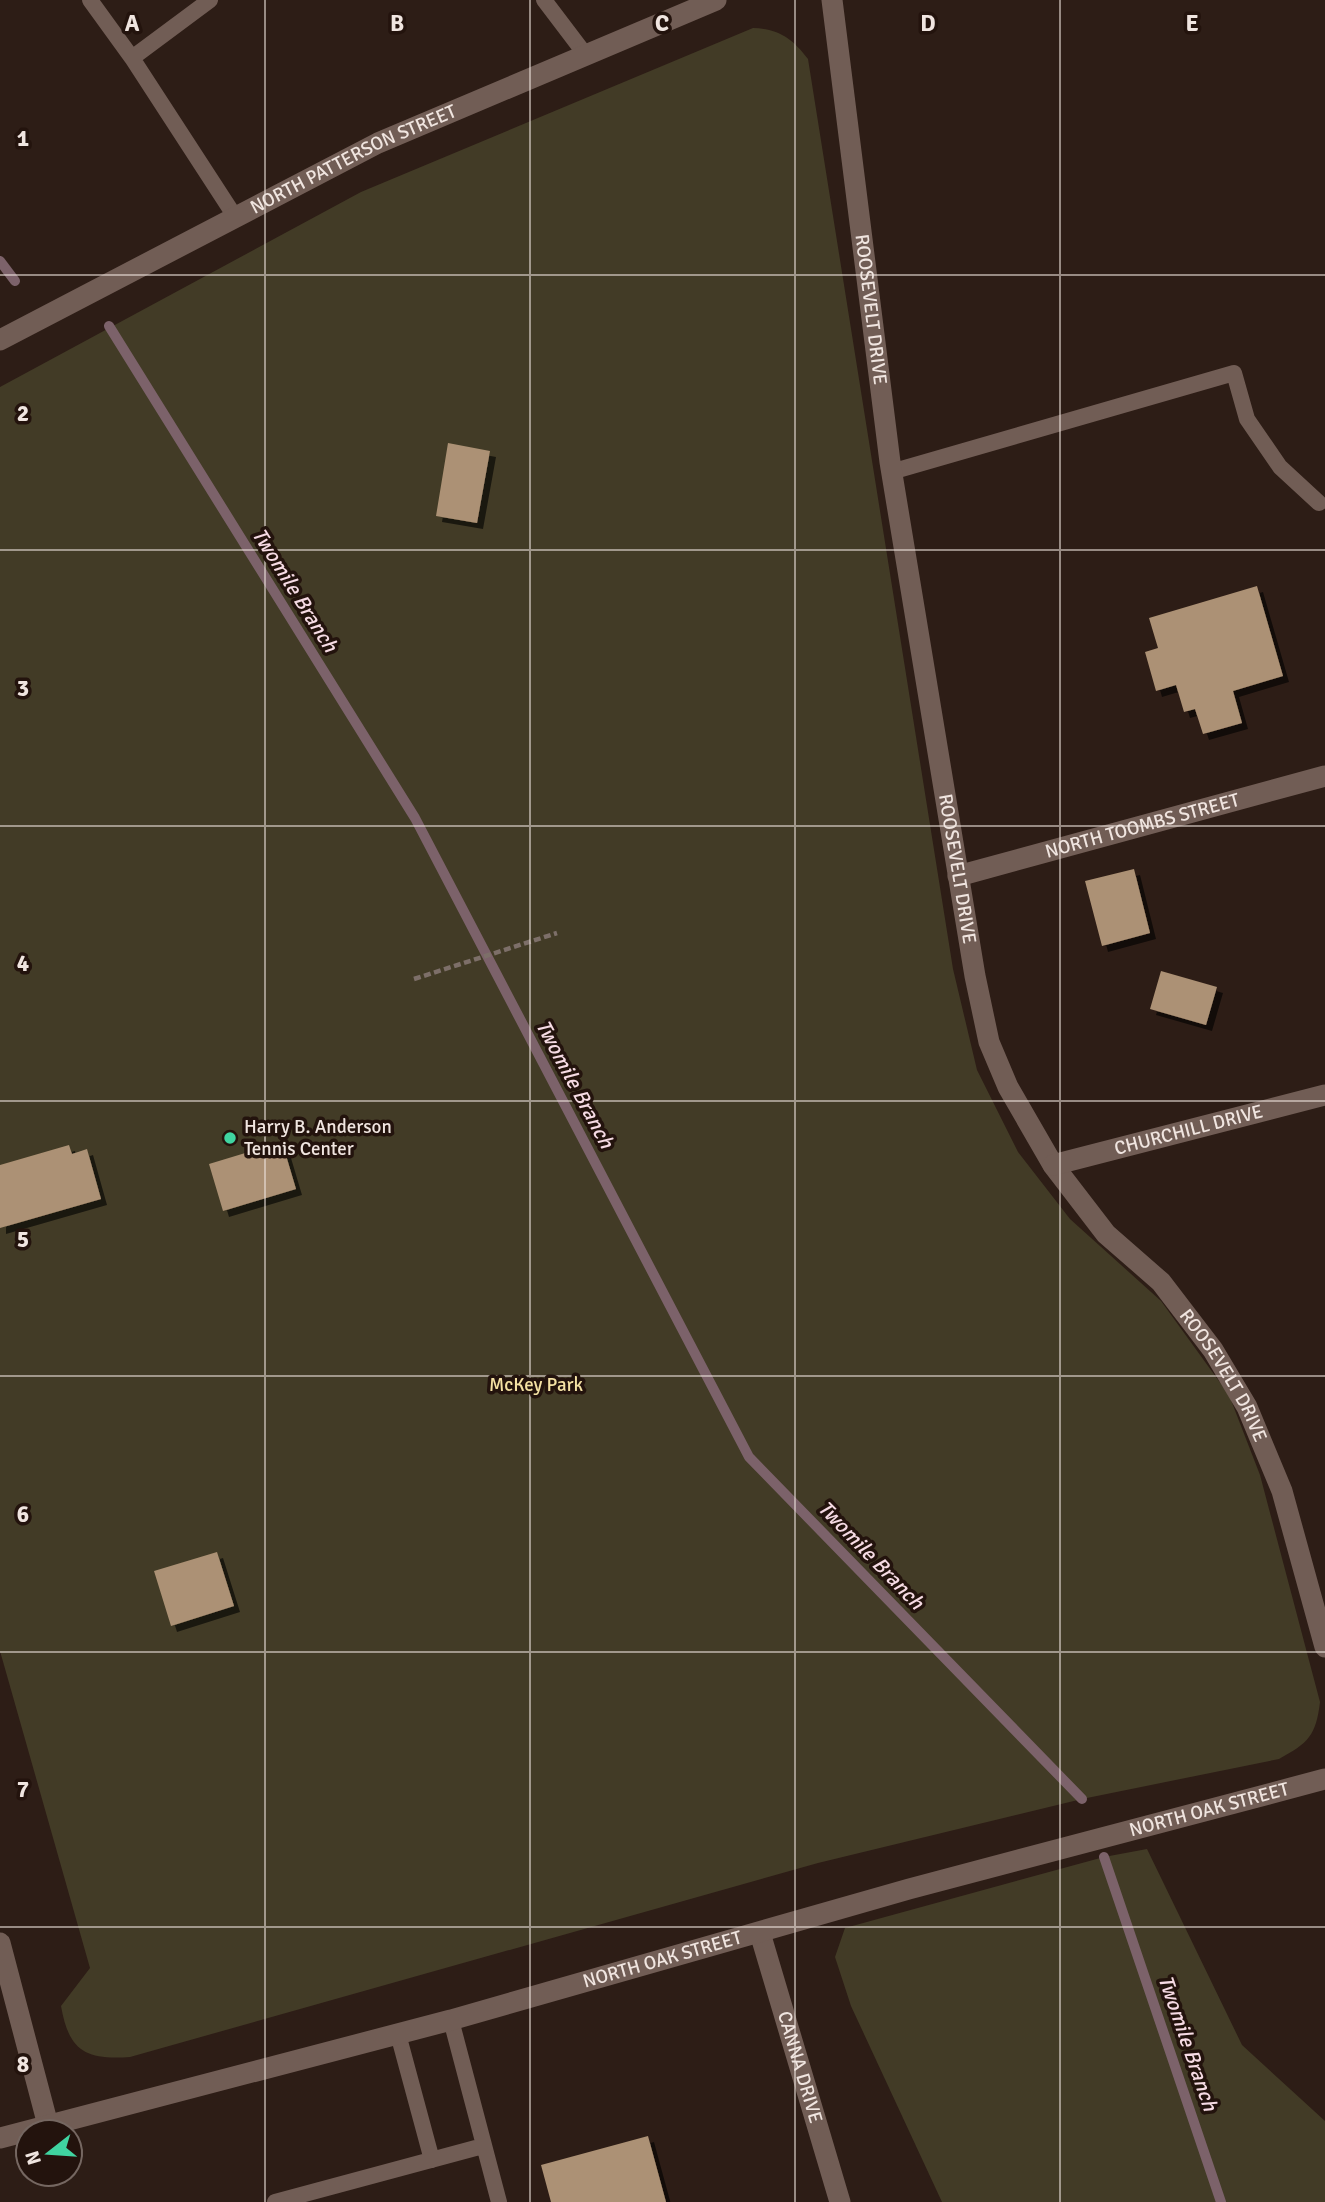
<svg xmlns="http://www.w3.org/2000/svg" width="1325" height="2202" viewBox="0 0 1325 2202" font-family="Signika,sans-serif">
	<defs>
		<filter id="shadow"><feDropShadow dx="6" dy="6" stdDeviation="0" flood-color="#0009"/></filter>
	</defs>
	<rect width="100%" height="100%" fill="#2d1d16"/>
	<path fill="#423b26" d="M753,28C779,29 792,38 808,59L953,969L977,1070L1018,1152L1070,1219L1161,1301L1229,1395L1260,1475L1320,1702C1316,1736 1308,1743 1279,1759L1082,1799L818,1863L130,2057C85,2060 69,2051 61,2006L90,1968L0,1651V387L361,192Z
		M1147,1849L1242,2045L1325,2121V2202H942L851,2006L835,1957L845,1928L1104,1857Z"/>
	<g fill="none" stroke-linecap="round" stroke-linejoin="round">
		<path stroke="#7c626a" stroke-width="10" d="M0,261L15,281
			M109,326L415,818L749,1457L1082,1799
			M1104,1857L1221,2202"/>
	</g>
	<path fill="#ac9174" filter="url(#shadow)" d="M448,443L490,451L477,523L436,516Z
		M1257,586L1283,676L1233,691L1242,723L1203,734L1195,709L1184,712L1176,685L1156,691L1145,652L1158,648L1149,618Z
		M1134,869L1150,933L1102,946L1085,881Z
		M1161,971L1217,987L1206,1025L1150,1009Z
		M282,1142L296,1189L223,1211L209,1164Z
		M69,1145L72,1154L87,1149L101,1199L0,1228V1165Z
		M217,1552L234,1606L171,1626L154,1571Z
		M648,2136L666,2202H551L541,2165Z"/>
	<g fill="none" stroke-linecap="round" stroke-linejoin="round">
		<path stroke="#7d6f69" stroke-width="4.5" stroke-dasharray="7 3.5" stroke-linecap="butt" d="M414,979L557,933"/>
		<path stroke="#715d55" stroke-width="16" d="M90,0L132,58
			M210,0L132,58L234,215
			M544,0L585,54
			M891,472L1234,373L1247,419L1280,467L1319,503
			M451,2020L499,2202
			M398,2034L432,2160
			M275,2202L483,2146"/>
		<g stroke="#715d55" stroke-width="21">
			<path id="s1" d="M832,0L890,462L975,976L989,1042L1008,1087L1053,1165L1106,1234L1161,1282L1213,1350L1247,1407L1282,1491L1325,1647"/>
			<path id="s2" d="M958,876L1325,776"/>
			<path id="s3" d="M1053,1165L1325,1095"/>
			<path id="s4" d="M760,1933L840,2202"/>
			<path d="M0,1943L48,2125"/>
		</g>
		<g stroke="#715d55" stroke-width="21">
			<path id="s5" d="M0,340L378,143L716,0"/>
			<path id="s6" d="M0,2138L451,2020L909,1889L1325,1779"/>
		</g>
	</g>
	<path fill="none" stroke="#f0e5e0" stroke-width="2" stroke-opacity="0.55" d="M265,0V2202M530,0V2202M795,0V2202M1060,0V2202M0,275H1325M0,550H1325M0,826H1325M0,1101H1325M0,1376H1325M0,1652H1325M0,1927H1325"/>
	<circle fill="#40d4a1" stroke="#23130d" stroke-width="2.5" cx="230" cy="1138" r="7"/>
	<g text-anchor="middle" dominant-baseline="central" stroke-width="7" stroke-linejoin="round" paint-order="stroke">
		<g font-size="19" fill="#f0e5e0" stroke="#23130d">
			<text stroke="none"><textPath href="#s5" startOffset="397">NORTH PATTERSON STREET</textPath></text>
			<text stroke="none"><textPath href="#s1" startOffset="312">ROOSEVELT DRIVE</textPath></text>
			<text stroke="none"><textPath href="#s2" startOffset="191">NORTH TOOMBS STREET</textPath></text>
			<text stroke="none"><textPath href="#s1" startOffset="878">ROOSEVELT DRIVE</textPath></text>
			<text stroke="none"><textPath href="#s3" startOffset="140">CHURCHILL DRIVE</textPath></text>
			<text stroke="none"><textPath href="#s1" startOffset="1466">ROOSEVELT DRIVE</textPath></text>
			<text stroke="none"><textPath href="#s6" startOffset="1253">NORTH OAK STREET</textPath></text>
			<text stroke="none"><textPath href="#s6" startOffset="686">NORTH OAK STREET</textPath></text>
			<text stroke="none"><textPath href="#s4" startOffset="140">CANNA DRIVE</textPath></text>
		</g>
		<g font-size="19" fill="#f0e5e0" stroke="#23130d" text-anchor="start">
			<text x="244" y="1127">Harry B. Anderson<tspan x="244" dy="22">Tennis Center</tspan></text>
		</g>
		<g font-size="19" fill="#f5e2a4" stroke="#23130d">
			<text x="536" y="1385">McKey Park</text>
		</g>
		<g font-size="21" font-style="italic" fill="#f6dbe4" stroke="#23130d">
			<text transform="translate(295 590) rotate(58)">Twomile Branch</text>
			<text transform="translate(575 1084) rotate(62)">Twomile Branch</text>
			<text transform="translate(871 1555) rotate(46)">Twomile Branch</text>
			<text transform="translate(1188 2043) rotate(71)">Twomile Branch</text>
		</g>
	</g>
	<g font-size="23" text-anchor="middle" font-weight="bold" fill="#f0e5e0" stroke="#23130d" stroke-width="7" stroke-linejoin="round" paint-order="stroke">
		<text x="132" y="31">A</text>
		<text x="397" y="31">B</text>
		<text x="662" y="31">C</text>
		<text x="928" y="31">D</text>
		<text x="1192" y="31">E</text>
		<text x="23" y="146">1</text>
		<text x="23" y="421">2</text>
		<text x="23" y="696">3</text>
		<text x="23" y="971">4</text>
		<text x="23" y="1247">5</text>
		<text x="23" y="1522">6</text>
		<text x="23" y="1797">7</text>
		<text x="23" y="2072">8</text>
	</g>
	<g transform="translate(49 2153) rotate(253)"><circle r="33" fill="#23130d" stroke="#756761" stroke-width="2"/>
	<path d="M0-5L12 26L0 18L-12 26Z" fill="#40d4a1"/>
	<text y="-10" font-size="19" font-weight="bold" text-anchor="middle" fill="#f0e5e0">N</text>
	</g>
</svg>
